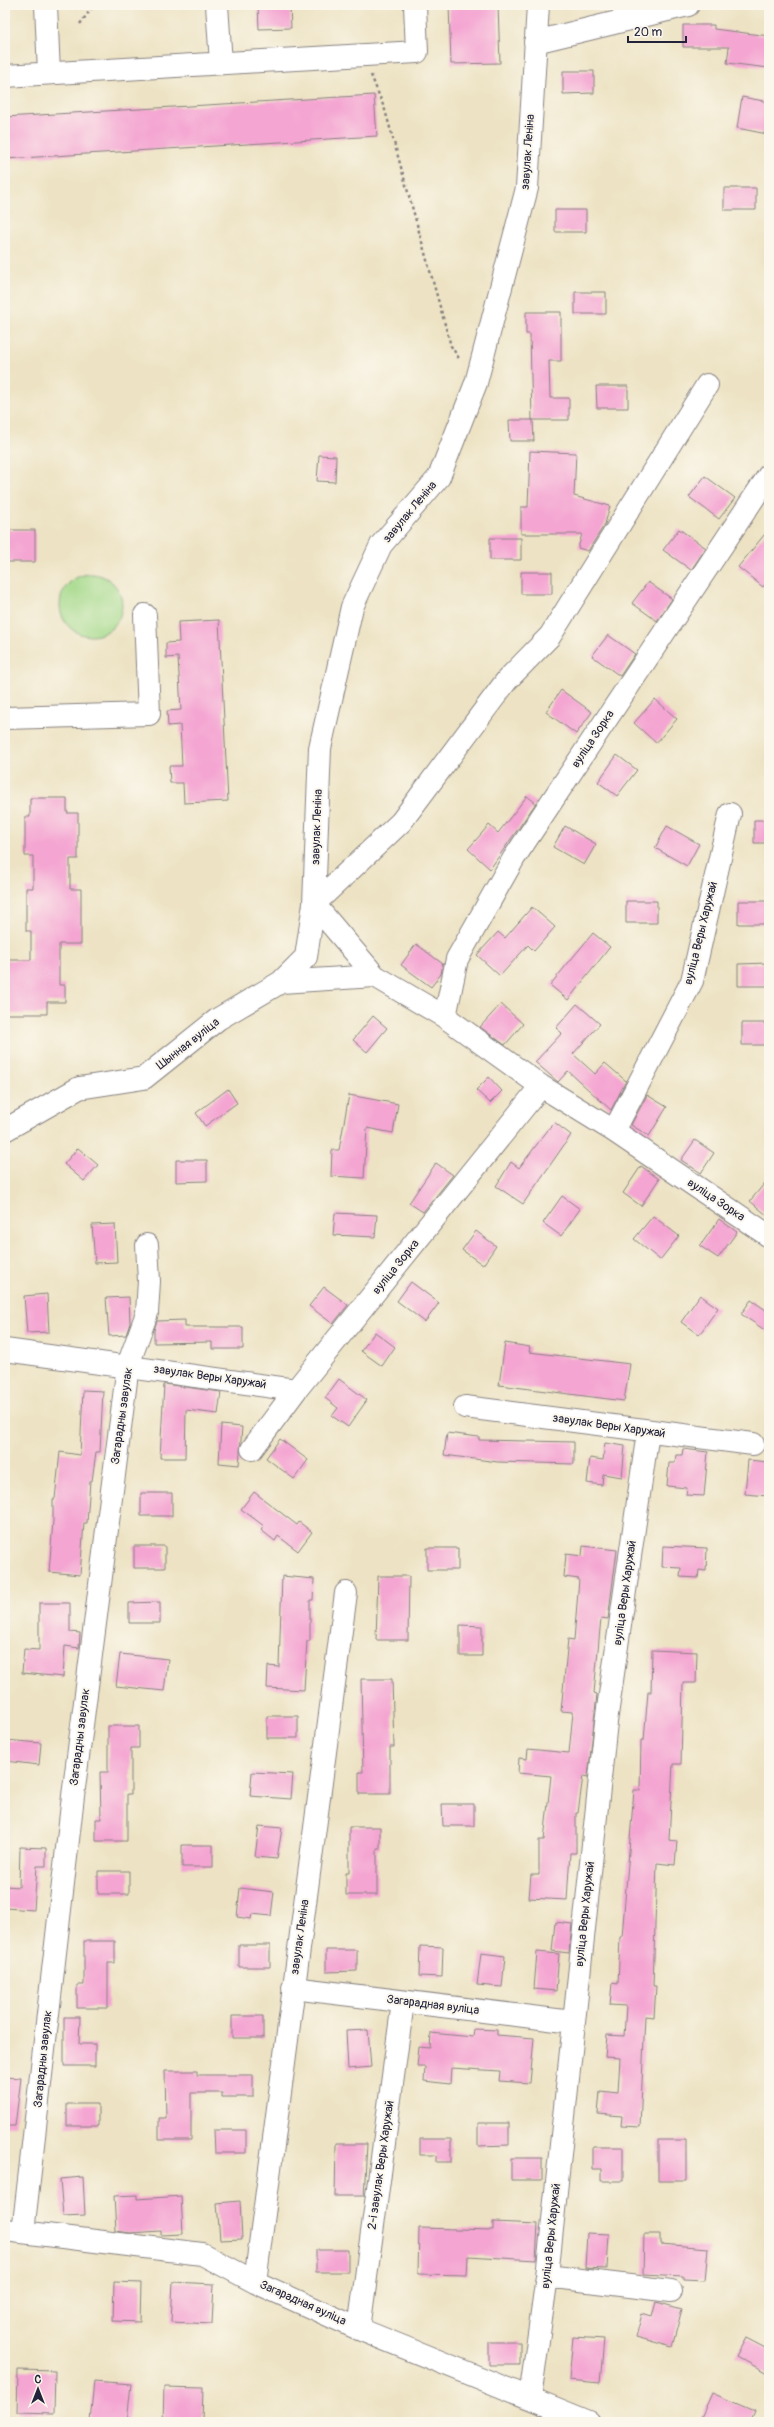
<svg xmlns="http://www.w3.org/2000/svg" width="774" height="2427" viewBox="0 0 774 2427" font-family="Pangolin,sans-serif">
	<rect width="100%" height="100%" fill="#fbf7ec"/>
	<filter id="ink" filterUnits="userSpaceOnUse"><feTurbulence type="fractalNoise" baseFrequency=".025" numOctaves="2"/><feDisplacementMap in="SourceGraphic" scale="8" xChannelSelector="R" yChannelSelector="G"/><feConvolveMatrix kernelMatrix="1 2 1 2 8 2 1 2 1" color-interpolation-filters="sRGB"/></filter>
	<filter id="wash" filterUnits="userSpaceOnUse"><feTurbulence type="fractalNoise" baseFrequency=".012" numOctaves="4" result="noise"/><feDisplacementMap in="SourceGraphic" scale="16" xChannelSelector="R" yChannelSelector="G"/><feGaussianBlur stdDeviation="0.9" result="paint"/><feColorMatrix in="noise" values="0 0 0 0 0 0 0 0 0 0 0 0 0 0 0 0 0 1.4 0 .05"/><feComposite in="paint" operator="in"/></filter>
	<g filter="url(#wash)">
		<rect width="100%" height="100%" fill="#ede3c4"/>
		<path fill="#a4d98a" stroke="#637e62" d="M60 605a31 31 0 1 1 62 0a31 31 0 1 1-62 0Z"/>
		<g id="blocks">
			<path fill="#f4a5d2" d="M258,5H290L291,28L259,29Z
				M449,5H498L500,63L451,64Z
				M683,25H714V29L769,36V68L727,63L729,47H683Z
				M563,71H594V93L563,94Z
				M374,95L377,136L5,159V117Z
				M742,97L769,102L767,134L737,128Z
				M724,188H756V210H724Z
				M555,210H586V232H555Z
				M575,292H606V314H575Z
				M526,312H561V361H549L550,398H569V420H532L530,334H526Z
				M596,386H628V408H597Z
				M509,420H533L534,441H510Z
				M530,451L576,453L574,496L610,506L605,524L588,551L578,548L582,534H521V507H528Z
				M319,455L336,456L335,482L317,481Z
				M705,476L735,498L719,519L689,497Z
				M679,529L706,548L691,570L663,550Z
				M769,529V579L763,587L738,567Z
				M5,530H35V562H5Z
				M490,538H521V560H490Z
				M521,572H552V594H521Z
				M648,582L672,599L657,621L632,603Z
				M219,620L228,801L184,803L183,783H170L169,766H182L180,725L168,726L167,711L181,710L178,657L166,658V643L179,642L178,622Z
				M608,635L635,654L620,676L592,656Z
				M561,690L592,712L576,734L546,712Z
				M655,699L677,719L656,743L634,723Z
				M617,755L637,770L617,796L598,782Z
				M527,796L536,803L490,869L468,849L489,825L498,833Z
				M30,798H67V813H78V859H70V889H81V944H59V985H65V1002H47V1014H5V960H31V931H26V888H33V856H25V817H30Z
				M754,820H769V843H754Z
				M565,826L596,844L584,865L553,847Z
				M667,826L699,844L687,866L655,848Z
				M626,901H657V923H626Z
				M738,901H769V924H738Z
				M532,907L555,927L534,951L528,945L500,976L477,955L498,932L505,938Z
				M593,933L610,947L568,1000L550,985Z
				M416,944L443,964L441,974L431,987L401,965Z
				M769,963V986H738V964Z
				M501,1004L523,1024L505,1045L480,1027Z
				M577,1004L600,1024L573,1054L595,1074L605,1063L626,1081L611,1110L568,1071L558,1082L535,1062L562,1033L556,1028Z
				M373,1016L387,1028L367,1052L353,1040Z
				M742,1023H769V1045H742Z
				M489,1077L502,1091L490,1103L476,1090Z
				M228,1089L237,1103L205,1126L196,1113Z
				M349,1095L398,1104L393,1133L367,1128L364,1178L331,1176L332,1150H339Z
				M647,1095L667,1107L649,1136L631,1125Z
				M554,1122L571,1135L523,1204L496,1186L511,1162L519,1168Z
				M695,1140L714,1153L701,1173L681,1160Z
				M78,1148L98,1165L84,1181L64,1164Z
				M176,1160H207V1181L176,1182Z
				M436,1163L453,1175L423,1212L409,1203Z
				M641,1166L659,1179L641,1206L623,1193Z
				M769,1178V1217L750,1201Z
				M562,1196L580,1209L561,1236L543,1223Z
				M335,1213L377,1215L375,1237L333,1235Z
				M653,1216L679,1236L660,1260L634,1239Z
				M719,1219L737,1232L718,1258L700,1246Z
				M115,1224L117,1262L95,1263L92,1225Z
				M476,1231L496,1246L483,1265L462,1250Z
				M411,1282L439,1303L425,1322L397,1301Z
				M324,1287L348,1305L333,1324L309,1306Z
				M47,1294L49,1332L27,1333L24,1296Z
				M700,1295L718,1308L699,1335L681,1322Z
				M129,1297L130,1323L126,1335L109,1336L106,1298Z
				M751,1300L769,1312V1333L741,1314Z
				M185,1320V1327H243V1349H212V1342L154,1343V1330L157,1321Z
				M375,1332L395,1347L382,1366L361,1351Z
				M505,1343L530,1347L529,1352L630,1364L624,1401L499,1385Z
				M339,1379L367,1400L348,1427L332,1416L338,1408L325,1398Z
				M164,1384L221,1392L218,1414L186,1410L185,1458H160Z
				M83,1390L103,1391L100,1452H96L92,1481H90L87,1523H84L80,1575L49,1572L53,1521V1499H55L60,1452L80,1455Z
				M221,1425L242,1427L239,1465L219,1463Z
				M447,1433L479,1437V1440L574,1442V1464L498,1462L444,1455Z
				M280,1439L308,1460L294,1479L266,1458Z
				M605,1443L625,1446L622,1477L603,1474L602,1485L587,1483L590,1458L603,1460Z
				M683,1449L708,1452L704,1496L686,1495L687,1488L667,1486L669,1463H675L676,1455H682Z
				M748,1460L769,1462L768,1496L745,1494Z
				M254,1492L297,1525L299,1522L312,1532L298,1551L278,1536L275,1541L261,1530L264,1526L241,1509Z
				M141,1493H172V1516H141Z
				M134,1546H165V1568H134Z
				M583,1546L617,1550L608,1619L601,1618L594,1693L597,1694L588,1777L583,1776L578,1813H576V1853H570L567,1900L529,1898L531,1875H539V1840H544L551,1776L518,1773L519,1758L527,1759L528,1749L569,1753L573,1712L561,1711L568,1639L574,1640L579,1579L564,1577L566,1554L582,1556Z
				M663,1546L707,1548L706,1571L699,1570L698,1578L680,1577L681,1568L662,1567Z
				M427,1548H458V1570H427Z
				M282,1576L314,1579L313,1600H310V1641H307L304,1690L267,1688L268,1666L279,1667Z
				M378,1576H409L408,1640H376Z
				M160,1602V1623H129V1603Z
				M39,1603H70V1632L80,1633L79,1648L65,1646L63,1677L22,1673L24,1649L39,1650Z
				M460,1625L482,1626V1656H460Z
				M652,1650L697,1652L696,1683H683L681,1764H673L669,1840L677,1841L675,1865L657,1863L653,1986H656L654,2017L645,2016L640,2127L621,2126L622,2116L598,2114L600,2091L618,2093L620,2058L605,2057L607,2035L624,2036L626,2006L610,2005L612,1983L618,1984L620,1937H622L634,1790H640L641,1740H644L648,1692H651Z
				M120,1654L168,1659L164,1691L116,1686Z
				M361,1679H392L394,1747H390V1794H359V1772H363Z
				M267,1716H298V1738H267Z
				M108,1726H139V1748H131V1794H127V1841H96V1819H101L100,1772H108Z
				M5,1740L41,1743L39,1765L5,1761Z
				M252,1772L293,1774L291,1799L250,1796Z
				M442,1804H474V1826H443Z
				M259,1826L282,1828L277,1859L255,1857Z
				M349,1827H380V1849H377V1895H346V1873H349Z
				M182,1845H213V1867H182Z
				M20,1847L46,1848V1866H37L34,1910L5,1908V1886L19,1887Z
				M98,1871H129V1894H98Z
				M240,1888L274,1892L271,1916L252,1914L251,1919L237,1917Z
				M555,1922L572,1924L569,1953L552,1951Z
				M84,1941H115V1963H108V2008H77V1985H84Z
				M239,1945H270V1967H239Z
				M420,1946L443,1947L442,1977L419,1976Z
				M326,1950H357V1971L326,1972Z
				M537,1952L559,1954L556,1991L534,1989Z
				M481,1953L505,1956L502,1987L477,1985Z
				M232,2016H263V2038H232Z
				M64,2017H80L79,2044H95V2066H64Z
				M474,2029L497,2030V2035L534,2038L530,2083L499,2081L500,2071L451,2068L450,2084L424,2081L425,2067H417L419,2047L430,2048L431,2033L473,2037Z
				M368,2030L371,2067L348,2069L346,2031Z
				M165,2071H197V2075H253V2097H222V2093H191V2140H159V2118H166Z
				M5,2077L21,2078L15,2126H5Z
				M67,2104H98V2126H67Z
				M478,2123H509V2145L478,2146Z
				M214,2130H246V2153H215Z
				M420,2139H451V2162H436V2155H420Z
				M658,2140H686V2181H658Z
				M336,2144H367L364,2196H335Z
				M592,2147H623V2181H601V2169H592Z
				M511,2158H542V2180H511Z
				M83,2177L85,2215L63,2216L60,2179Z
				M137,2195V2199L181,2196L183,2234L161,2235V2231L130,2233L116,2231L114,2196Z
				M240,2201L242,2239L220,2240L217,2203Z
				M493,2222L538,2224L536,2260L468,2256L467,2275L418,2274L419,2228L493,2230Z
				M587,2233L609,2234L607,2269L585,2268Z
				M644,2234H660V2244L708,2248L705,2280L683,2279V2276L643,2274Z
				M316,2250H348V2272H316Z
				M114,2282L141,2283L140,2322L113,2321Z
				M173,2282L214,2284L212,2324L171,2322Z
				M656,2302L682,2309L672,2347L636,2337L642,2314L652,2317Z
				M573,2337L604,2339L600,2383L569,2380Z
				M746,2338L769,2350V2374L736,2356Z
				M489,2342H520V2365H489Z
				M18,2370L55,2371L54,2413L17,2412Z
				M94,2381L131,2384L127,2422H90Z
				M164,2387L203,2388L202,2422H163Z
				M712,2393L754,2411L749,2422H699Z"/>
		</g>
	</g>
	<g filter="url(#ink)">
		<use href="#blocks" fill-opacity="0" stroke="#888280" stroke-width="1"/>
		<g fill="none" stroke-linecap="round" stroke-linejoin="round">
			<defs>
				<path id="minor" d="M46,5L49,73
					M217,5L221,63
					M538,5L527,188L476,383L439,477L381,545L352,607L320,748L314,904L375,976L445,1017L541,1086L614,1131L769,1236
					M535,42L688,5
					M5,76L417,52L415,5
					M5,718L149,714L145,615
					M281,982L306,957L314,904L401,822L507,680L550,636L707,385
					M445,1017L457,959L514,858L769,475
					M5,1130L79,1088L144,1078L218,1019L281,982L375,976
					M614,1131L692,981L730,814
					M5,1350L296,1390
					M465,1407L753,1444
					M252,1449L296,1390L541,1086
					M293,1988L573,2022
					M5,2230L202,2254L255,2282L359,2329L589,2422
					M23,2232L73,1796L128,1365L147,1313L149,1281L147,1245
					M547,2276L671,2291
					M255,2282L346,1593
					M359,2329L403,2002
					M530,2398L547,2276L606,1722L648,1432"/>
			</defs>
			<use href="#minor" stroke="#888280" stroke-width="24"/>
			<path stroke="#888280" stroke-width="2.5" stroke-dasharray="3 3" stroke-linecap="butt" d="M80,24L94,5
				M371,75L385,110L451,346L460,360"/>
			<use href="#minor" stroke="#fff" stroke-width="22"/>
		</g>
	</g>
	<g text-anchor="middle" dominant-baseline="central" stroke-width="4" stroke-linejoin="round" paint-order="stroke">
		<g font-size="12" fill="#22223b" stroke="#fbf7ec">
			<text transform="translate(528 152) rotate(-86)">завулак Леніна</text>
			<text transform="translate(410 512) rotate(-50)">завулак Леніна</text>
			<text transform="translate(593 739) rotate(-56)">вуліца Зорка</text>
			<text transform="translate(317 827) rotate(-88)">завулак Леніна</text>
			<text transform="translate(701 933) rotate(-76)">вуліца Веры Харужай</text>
			<text transform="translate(188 1044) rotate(-38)">Шынная вуліца</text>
			<text transform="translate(716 1200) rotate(34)">вуліца Зорка</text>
			<text transform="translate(396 1267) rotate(-51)">вуліца Зорка</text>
			<text transform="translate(210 1377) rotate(8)">завулак Веры Харужай</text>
			<text transform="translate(122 1416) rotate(-82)">Загарадны завулак</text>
			<text transform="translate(609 1426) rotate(8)">завулак Веры Харужай</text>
			<text transform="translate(625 1593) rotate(-82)">вуліца Веры Харужай</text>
			<text transform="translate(80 1737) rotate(-83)">Загарадны завулак</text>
			<text transform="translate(585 1914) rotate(-84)">вуліца Веры Харужай</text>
			<text transform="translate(300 1937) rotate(-82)">завулак Леніна</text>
			<text transform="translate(433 2005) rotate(7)">Загарадная вуліца</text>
			<text transform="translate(43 2059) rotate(-84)">Загарадны завулак</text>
			<text transform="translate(381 2165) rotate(-82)">2-і завулак Веры Харужай</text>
			<text transform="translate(551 2236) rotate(-84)">вуліца Веры Харужай</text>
			<text transform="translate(303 2303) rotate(24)">Загарадная вуліца</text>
		</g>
	</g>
	<rect width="774" height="2427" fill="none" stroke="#fbf7ec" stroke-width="20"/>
	<g transform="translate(38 2389)" stroke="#fbf7ec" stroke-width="3" paint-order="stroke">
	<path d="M0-3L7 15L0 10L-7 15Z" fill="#22223b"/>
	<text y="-6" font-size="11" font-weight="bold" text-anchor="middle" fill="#22223b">С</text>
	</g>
	<path d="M628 36v6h58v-6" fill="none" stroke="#22223b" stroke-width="2"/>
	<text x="634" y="36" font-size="12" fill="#22223b" stroke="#fbf7ec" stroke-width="3" paint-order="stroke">20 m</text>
</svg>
